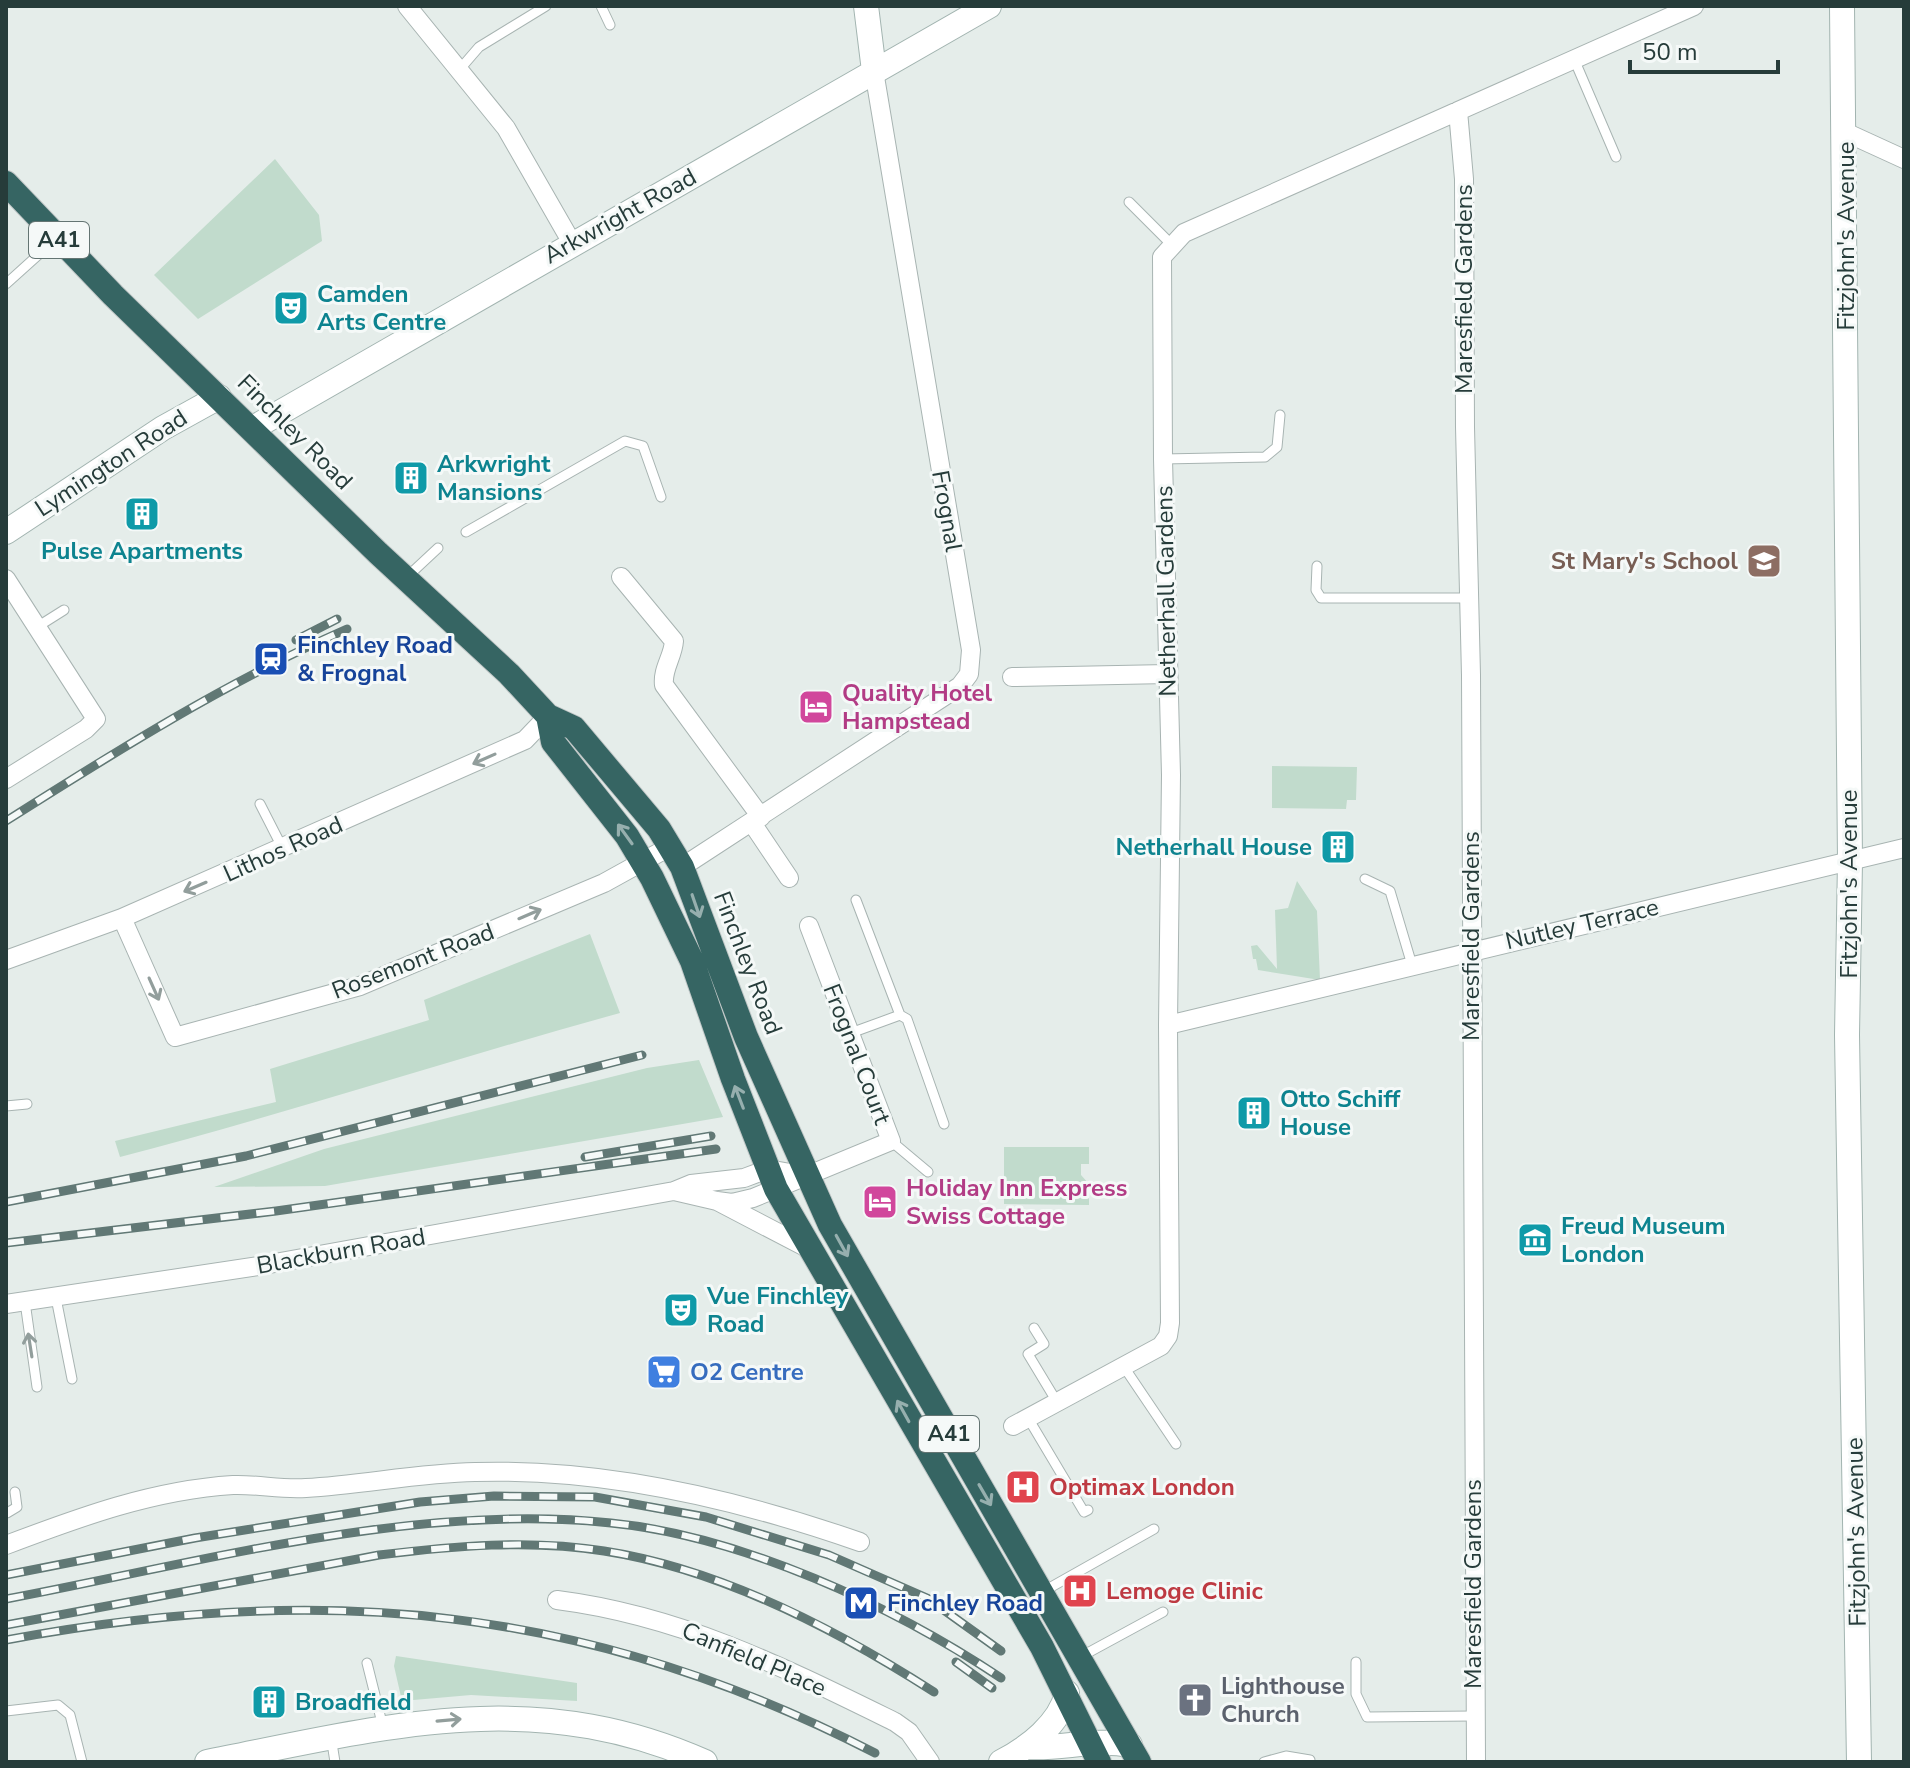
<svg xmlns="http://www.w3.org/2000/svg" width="1910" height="1768" viewBox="0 0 1910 1768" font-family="'Nunito Sans',sans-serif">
	<rect width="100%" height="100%" fill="#e5edea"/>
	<path fill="#c1dbcc" d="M275,159L319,215L322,241L198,319L154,275Z
		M1272,766L1357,767L1356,800H1347L1346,809L1272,808Z
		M1297,881L1317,911L1320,980L1258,970L1256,959H1253L1251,946L1257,945L1277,969L1275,910L1288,908Z
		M590,934L620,1013C453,1059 288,1113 120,1157L115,1141L276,1102L270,1069L429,1020L424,1000Z
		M699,1060L723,1117L325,1186L214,1187L324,1149L647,1068Z
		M1004,1147H1089V1164H1081V1175L1089,1184V1205L1004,1204Z
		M396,1656L577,1683V1701L471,1695L402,1701L394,1666Z"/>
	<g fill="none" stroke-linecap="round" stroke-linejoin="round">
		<defs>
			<path id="lane" d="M601,6L610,25
				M1574,59L1616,157
				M460,69L479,47L546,6
				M1129,202L1171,244
				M6,284L57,238
				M1163,459L1265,457L1277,447L1280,415
				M466,532L625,441L643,446L661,497
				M1317,566L1316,590L1321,598H1470
				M408,576L438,548
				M37,627L64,610
				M260,804L283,849
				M1365,879L1390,891L1412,965
				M856,900L900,1015
				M848,1034L900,1015L907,1019L944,1124
				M6,1106L27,1104
				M891,1141L928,1172
				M56,1298L72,1379
				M25,1302L37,1387
				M1034,1328L1044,1344L1028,1354L1057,1402
				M1124,1367L1176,1444
				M1028,1418L1084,1512L1088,1510
				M7,1513L17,1507L15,1492
				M1044,1591L1154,1529
				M1082,1656L1163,1612
				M1356,1662V1694L1367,1717L1473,1716
				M367,1663L383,1727
				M6,1711L58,1705L70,1715L82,1762
				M331,1737L335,1762
				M1264,1762L1286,1756L1310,1760"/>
			<path id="street" d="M407,6L506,128L572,243
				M1458,111L1464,179L1465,427L1471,675L1476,1762
				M1845,132L1904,159
				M621,577L674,641C673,657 662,669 664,685L761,817
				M6,579L96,719L86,729L6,779
				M1012,677L1168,674
				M752,823L789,878
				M682,867L960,686L969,674L971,650L874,71
				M122,918L175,1037L360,986L604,883L671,846
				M6,960L122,918L525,740L548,716
				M1168,1025L1904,848
				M674,1191L717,1201L813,1251
				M717,1201L732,1203L753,1198L891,1141L809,926
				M6,1304L258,1266L674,1191L691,1184L744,1178L768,1169L807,1176
				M1013,1426L1161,1346L1168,1336L1170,1323L1168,1025L1171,775L1163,459L1162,257L1184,233L1694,6
				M6,1545C80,1517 153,1490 233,1485C257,1484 282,1490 306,1488C362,1485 418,1473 475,1472C606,1468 737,1499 860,1542
				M557,1600C682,1616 783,1667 895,1722L909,1732L930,1762"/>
			<path id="secondary" d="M866,6L874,71
				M1842,6L1850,861L1847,1035L1859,1762
				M253,428L989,6
				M6,532L163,428L219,397
				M1029,1747C1063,1749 1095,1738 1130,1745
				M207,1762C384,1727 532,1685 705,1762
				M1001,1762C1028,1748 1060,1724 1067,1693"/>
			<path id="highway" d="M6,183L113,295L378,553L509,674L548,716L574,728L659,829L682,867L746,1037L830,1225L1139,1762
				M548,716L553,742L627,836L652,878L692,961L733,1079L776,1189L1042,1647L1099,1762"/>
		</defs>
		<use href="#lane" stroke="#a8b4b2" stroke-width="11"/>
		<use href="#street" stroke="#a8b4b2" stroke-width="20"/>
		<use href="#secondary" stroke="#a2b4b0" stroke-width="26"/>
		<use href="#highway" stroke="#c2c8c8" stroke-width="26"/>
		<use href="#lane" stroke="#fff" stroke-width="9"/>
		<use href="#street" stroke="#fff" stroke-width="18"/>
		<use href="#secondary" stroke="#fff" stroke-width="24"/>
		<use href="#highway" stroke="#366563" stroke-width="24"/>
		<defs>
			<path id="rail" d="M296,640L337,619
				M6,821C115,752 228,681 347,629
				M585,1157L711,1136
				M6,1202L246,1156L642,1055
				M6,1243L276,1211L716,1149
				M6,1575L195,1538L420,1502L494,1496L595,1497L706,1517L829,1555L927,1598L1001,1651
				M6,1599C198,1563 415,1502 611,1523C742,1536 893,1606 1001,1678
				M6,1625L379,1555C453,1546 530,1539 604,1551C721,1569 836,1629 934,1692
				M6,1640C320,1581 588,1605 875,1753
				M956,1662L992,1688"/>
		</defs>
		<use href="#rail" stroke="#617875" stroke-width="9"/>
		<use href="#rail" stroke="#f5f9f8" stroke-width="6" stroke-dasharray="18" stroke-linecap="butt"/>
	</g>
	<defs><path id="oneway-shaft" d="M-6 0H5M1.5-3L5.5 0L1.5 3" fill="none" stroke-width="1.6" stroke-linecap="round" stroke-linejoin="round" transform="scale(2)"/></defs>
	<g stroke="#929e9c">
		<use href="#oneway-shaft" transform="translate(484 759) rotate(156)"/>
		<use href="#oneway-shaft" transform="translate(195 887) rotate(157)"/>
		<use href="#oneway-shaft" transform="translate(530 914) rotate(-23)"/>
		<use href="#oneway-shaft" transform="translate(154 989) rotate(66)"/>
		<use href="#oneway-shaft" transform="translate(30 1345) rotate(-99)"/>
		<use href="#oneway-shaft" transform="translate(449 1720) rotate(-5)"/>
	</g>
	<g stroke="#96afae">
		<use href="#oneway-shaft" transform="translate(625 834) rotate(-126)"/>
		<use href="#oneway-shaft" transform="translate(696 906) rotate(71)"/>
		<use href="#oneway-shaft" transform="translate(739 1097) rotate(-111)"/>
		<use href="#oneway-shaft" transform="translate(842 1246) rotate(61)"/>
		<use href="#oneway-shaft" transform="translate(903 1411) rotate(-119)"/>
		<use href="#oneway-shaft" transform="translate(985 1495) rotate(60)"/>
	</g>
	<defs>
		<symbol id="theatre-square" viewBox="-11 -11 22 22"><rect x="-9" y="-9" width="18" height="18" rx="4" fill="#0f9aa8" stroke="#f5f9f8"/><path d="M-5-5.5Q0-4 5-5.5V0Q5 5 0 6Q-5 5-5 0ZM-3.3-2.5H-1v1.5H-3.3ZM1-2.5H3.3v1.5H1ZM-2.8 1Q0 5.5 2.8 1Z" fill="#fff"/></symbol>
		<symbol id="building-square" viewBox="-11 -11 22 22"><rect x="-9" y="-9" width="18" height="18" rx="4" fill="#0f9aa8" stroke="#f5f9f8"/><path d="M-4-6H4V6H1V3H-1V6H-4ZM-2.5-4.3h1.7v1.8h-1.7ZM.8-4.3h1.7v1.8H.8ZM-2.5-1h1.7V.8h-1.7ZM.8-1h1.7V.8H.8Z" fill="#fff"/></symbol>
		<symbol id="school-square" viewBox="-11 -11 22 22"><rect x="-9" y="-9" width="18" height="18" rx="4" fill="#8d6e63" stroke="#f5f9f8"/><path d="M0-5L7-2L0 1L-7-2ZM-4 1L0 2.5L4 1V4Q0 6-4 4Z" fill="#fff"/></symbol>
		<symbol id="station-square" viewBox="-11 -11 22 22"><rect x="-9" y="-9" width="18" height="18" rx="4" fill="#1a4fb4" stroke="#f5f9f8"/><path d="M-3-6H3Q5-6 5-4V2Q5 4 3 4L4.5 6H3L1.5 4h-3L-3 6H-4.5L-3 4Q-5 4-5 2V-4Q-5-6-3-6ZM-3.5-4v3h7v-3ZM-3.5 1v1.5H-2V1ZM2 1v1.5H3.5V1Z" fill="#fff"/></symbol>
		<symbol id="hotel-square" viewBox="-11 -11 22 22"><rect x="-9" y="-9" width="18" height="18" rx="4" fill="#d1479c" stroke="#f5f9f8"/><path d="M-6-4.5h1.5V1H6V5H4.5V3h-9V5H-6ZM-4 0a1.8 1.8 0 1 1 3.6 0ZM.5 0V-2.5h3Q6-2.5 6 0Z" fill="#fff"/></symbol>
		<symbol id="museum-square" viewBox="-11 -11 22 22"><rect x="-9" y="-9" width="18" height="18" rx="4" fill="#0f9aa8" stroke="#f5f9f8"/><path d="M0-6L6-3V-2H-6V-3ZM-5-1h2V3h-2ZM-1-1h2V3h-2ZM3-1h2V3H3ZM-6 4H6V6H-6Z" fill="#fff"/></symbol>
		<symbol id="supermarket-square" viewBox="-11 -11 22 22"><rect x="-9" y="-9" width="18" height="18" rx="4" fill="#3f7fe0" stroke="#f5f9f8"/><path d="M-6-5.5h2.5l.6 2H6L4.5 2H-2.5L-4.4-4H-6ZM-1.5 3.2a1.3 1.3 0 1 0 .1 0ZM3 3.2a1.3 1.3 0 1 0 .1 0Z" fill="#fff"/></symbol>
		<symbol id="hospital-square" viewBox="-11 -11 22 22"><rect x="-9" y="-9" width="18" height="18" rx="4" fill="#e0444e" stroke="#f5f9f8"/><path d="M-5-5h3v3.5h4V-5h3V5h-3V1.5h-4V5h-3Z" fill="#fff"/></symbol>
		<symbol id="metro-square" viewBox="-11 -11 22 22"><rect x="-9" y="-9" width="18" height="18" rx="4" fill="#1a4fb4" stroke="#f5f9f8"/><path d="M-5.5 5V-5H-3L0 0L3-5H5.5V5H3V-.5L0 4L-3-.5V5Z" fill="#fff"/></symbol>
		<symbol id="church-square" viewBox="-11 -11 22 22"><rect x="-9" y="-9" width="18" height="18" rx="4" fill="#6b7280" stroke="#f5f9f8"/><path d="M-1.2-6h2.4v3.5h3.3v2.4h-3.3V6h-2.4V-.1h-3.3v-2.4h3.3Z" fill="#fff"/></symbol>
	</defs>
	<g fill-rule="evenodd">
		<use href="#theatre-square" x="271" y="288" width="40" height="40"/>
		<use href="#building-square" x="391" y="458" width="40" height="40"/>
		<use href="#building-square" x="122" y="494" width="40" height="40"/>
		<use href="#school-square" x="1744" y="541" width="40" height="40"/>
		<use href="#station-square" x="251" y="639" width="40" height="40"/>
		<use href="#hotel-square" x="796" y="687" width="40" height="40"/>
		<use href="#building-square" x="1318" y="827" width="40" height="40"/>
		<use href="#building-square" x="1234" y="1093" width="40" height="40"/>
		<use href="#hotel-square" x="860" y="1182" width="40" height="40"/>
		<use href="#museum-square" x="1515" y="1220" width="40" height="40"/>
		<use href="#theatre-square" x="661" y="1290" width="40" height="40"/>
		<use href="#supermarket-square" x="644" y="1352" width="40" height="40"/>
		<use href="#hospital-square" x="1003" y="1467" width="40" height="40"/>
		<use href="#hospital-square" x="1060" y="1571" width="40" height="40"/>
		<use href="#metro-square" x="841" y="1583" width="40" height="40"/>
		<use href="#church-square" x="1175" y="1680" width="40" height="40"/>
		<use href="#building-square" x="249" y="1682" width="40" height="40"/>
	</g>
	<g text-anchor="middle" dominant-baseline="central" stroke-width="6" stroke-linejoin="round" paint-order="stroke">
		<g fill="#f5f9f8" stroke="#647573" stroke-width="2">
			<rect x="29" y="222" width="60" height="36" rx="6"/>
			<rect x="919" y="1416" width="60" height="36" rx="6"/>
		</g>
		<g font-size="22" font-weight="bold" fill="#263c3a">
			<text x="59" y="240">A41</text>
			<text x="949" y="1434">A41</text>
		</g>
		<g font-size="24" fill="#263c3a" stroke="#f5f9f8">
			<text transform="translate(620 216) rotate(-29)">Arkwright Road</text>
			<text transform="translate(1846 236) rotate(-90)">Fitzjohn's Avenue</text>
			<text transform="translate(1464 289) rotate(-90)">Maresfield Gardens</text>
			<text transform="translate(295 432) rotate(45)">Finchley Road</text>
			<text transform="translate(111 463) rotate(-33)">Lymington Road</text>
			<text transform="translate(947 511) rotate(80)">Frognal</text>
			<text transform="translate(1166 591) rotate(-91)">Netherhall Gardens</text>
			<text transform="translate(283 849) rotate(-24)">Lithos Road</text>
			<text transform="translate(1849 884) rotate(-90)">Fitzjohn's Avenue</text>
			<text transform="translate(1582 924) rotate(-13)">Nutley Terrace</text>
			<text transform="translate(1471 936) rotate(-90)">Maresfield Gardens</text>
			<text transform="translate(413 961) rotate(-21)">Rosemont Road</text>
			<text transform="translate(748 963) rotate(69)">Finchley Road</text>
			<text transform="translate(857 1054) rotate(69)">Frognal Court</text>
			<text transform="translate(341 1251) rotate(-10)">Blackburn Road</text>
			<text transform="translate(1856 1532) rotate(-91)">Fitzjohn's Avenue</text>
			<text transform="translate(1473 1584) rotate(-90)">Maresfield Gardens</text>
			<text transform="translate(754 1659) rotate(23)">Canfield Place</text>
		</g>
		<g font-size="24" font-weight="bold" fill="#0d838f" stroke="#f5f9f8" text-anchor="start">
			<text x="317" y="294">Camden<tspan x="317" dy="28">Arts Centre</tspan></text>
			<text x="437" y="464">Arkwright<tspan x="437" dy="28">Mansions</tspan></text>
			<text x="142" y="551" text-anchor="middle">Pulse Apartments</text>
			<text x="1312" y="847" text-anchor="end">Netherhall House</text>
			<text x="1280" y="1099">Otto Schiff<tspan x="1280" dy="28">House</tspan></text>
			<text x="1561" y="1226">Freud Museum<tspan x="1561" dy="28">London</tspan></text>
			<text x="707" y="1296">Vue Finchley<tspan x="707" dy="28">Road</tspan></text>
			<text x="295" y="1702">Broadfield</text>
		</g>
		<g font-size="24" font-weight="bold" fill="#785e54" stroke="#f5f9f8" text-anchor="end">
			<text x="1738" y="561">St Mary's School</text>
		</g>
		<g font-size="24" font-weight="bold" fill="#164399" stroke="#f5f9f8" text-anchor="start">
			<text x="297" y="645">Finchley Road<tspan x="297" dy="28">&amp; Frognal</tspan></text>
			<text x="887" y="1603">Finchley Road</text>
		</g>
		<g font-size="24" font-weight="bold" fill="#b23c85" stroke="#f5f9f8" text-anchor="start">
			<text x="842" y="693">Quality Hotel<tspan x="842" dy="28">Hampstead</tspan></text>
			<text x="906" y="1188">Holiday Inn Express<tspan x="906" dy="28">Swiss Cottage</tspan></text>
		</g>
		<g font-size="24" font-weight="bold" fill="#366cbe" stroke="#f5f9f8" text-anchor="start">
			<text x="690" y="1372">O2 Centre</text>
		</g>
		<g font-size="24" font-weight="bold" fill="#be3a42" stroke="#f5f9f8" text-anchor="start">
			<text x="1049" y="1487">Optimax London</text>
			<text x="1106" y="1591">Lemoge Clinic</text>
		</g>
		<g font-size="24" font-weight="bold" fill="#5b616d" stroke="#f5f9f8" text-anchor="start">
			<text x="1221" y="1686">Lighthouse<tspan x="1221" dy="28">Church</tspan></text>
		</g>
	</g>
	<rect width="1910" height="1768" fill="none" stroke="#263c3a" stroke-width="16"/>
	<path d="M1630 60v12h148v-12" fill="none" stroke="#263c3a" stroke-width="4"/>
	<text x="1642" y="60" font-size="24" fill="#263c3a" stroke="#f5f9f8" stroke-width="6" paint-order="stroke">50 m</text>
</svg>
